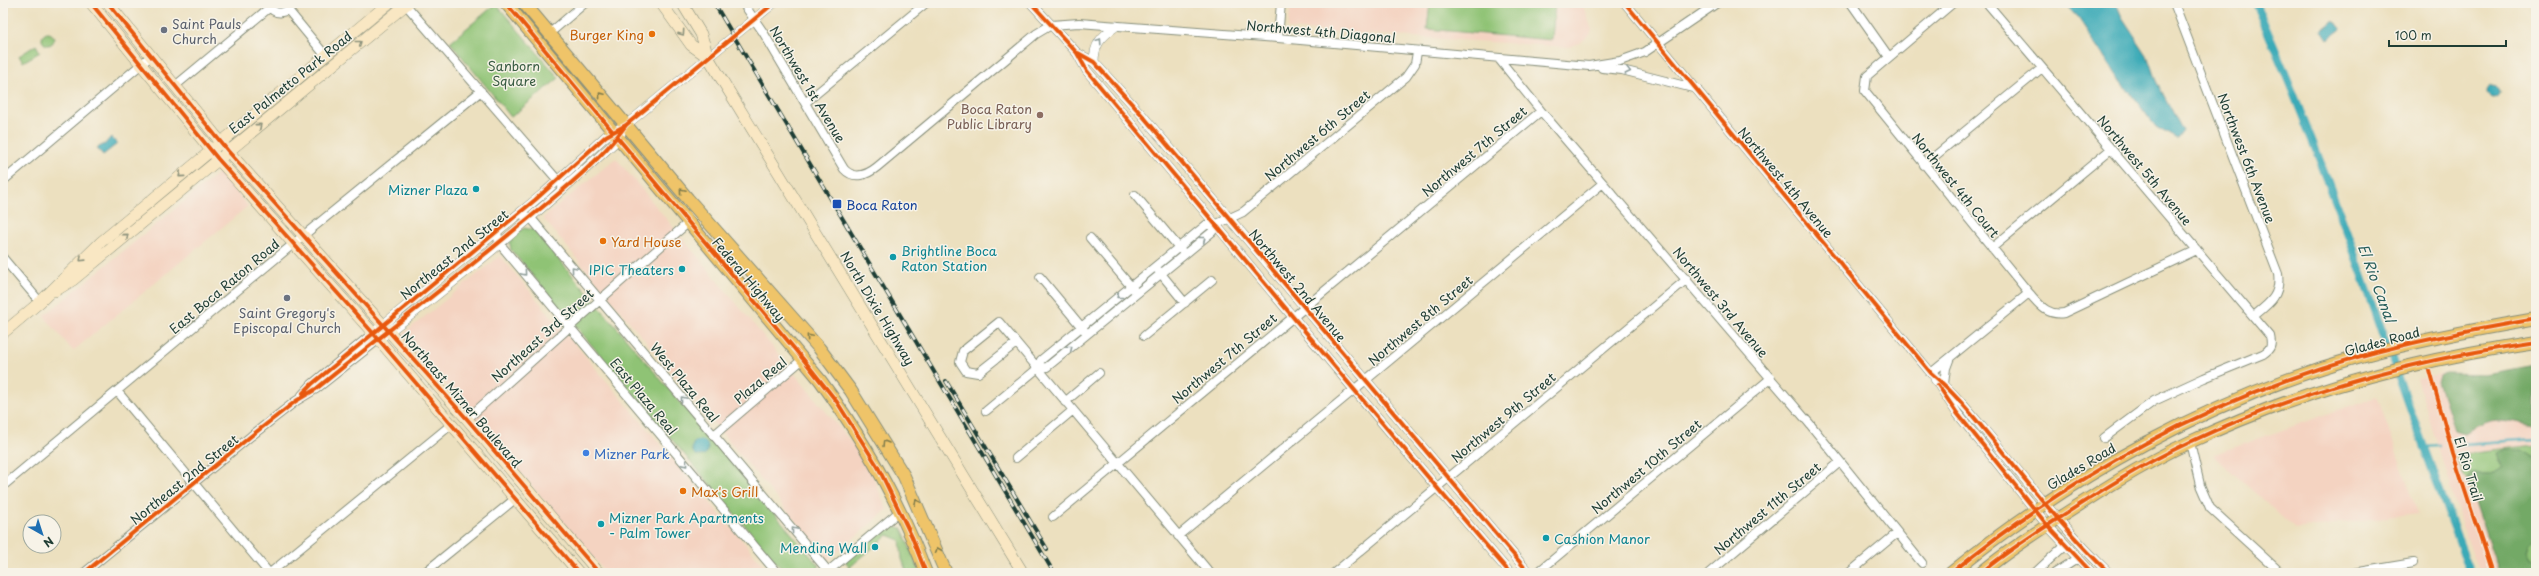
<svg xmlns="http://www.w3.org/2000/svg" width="2539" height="576" viewBox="0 0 2539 576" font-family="'Playpen Sans',sans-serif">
	<rect width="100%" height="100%" fill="#f7f3e8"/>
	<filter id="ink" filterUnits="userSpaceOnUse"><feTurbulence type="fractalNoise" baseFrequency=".025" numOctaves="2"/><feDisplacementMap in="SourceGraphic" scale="8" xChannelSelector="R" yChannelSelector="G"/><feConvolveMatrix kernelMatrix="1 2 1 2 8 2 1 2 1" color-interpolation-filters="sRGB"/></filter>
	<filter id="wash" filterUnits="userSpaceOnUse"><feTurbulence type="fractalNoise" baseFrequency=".012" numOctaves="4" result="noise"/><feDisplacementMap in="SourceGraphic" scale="16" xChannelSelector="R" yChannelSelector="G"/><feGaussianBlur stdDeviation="0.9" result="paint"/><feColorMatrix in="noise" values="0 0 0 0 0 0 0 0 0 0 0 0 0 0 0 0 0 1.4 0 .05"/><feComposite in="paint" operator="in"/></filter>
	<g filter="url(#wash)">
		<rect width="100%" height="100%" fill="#ece0bf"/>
		<path fill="#f4d3c1" d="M1291,3H1582L1592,30L1590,35L1581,42L1569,47L1288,29Z
			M616,158L866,460L887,510L828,560L543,218Z
			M220,172L248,206L73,351L44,316Z
			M500,256L770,573H606L403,334Z
			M2536,365V573H2480L2461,523L2417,378L2445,373L2485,374Z
			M2377,396L2418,513L2295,529L2213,455Z"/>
		<path fill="#8fc375" stroke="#578054" d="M1430,3H1555L1552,40L1427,29Z
			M496,4L559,78L511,117L450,42Z
			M42 39a6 6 0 1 1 12 0a6 6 0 1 1-12 0Z
			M36,45L40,52L23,62L19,56Z
			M524,228L534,230L819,566L818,573H785L511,250L509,239Z
			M2536,445V458L2522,450L2498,460L2502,467L2497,471L2486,474H2472L2468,481L2463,474L2456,454Z
			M895,527L902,528L920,573H907L902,559L900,540L888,535L850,567L855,573H847L845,571L850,567L845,561L882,531Z
			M2536,537V559L2531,558L2527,550L2529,543Z"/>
		<path fill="#73a966" stroke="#49734d" d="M2536,365V426C2504,421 2495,413 2465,433L2454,430L2438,382L2440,376L2445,373L2485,374Z
			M2504,450H2522L2536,458V537L2529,543L2527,550L2531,558L2536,559V573H2499L2468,481L2472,474H2486L2497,471L2502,467L2497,453Z"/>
		<path fill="#3aaab7" stroke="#2c7476" d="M2064,3H2116L2122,17L2147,55L2156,81L2183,131L2177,139L2156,127L2117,76L2079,19Z
			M2334,20L2341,29L2327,40L2321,31Z
			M2487 92a6 6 0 1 1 12 0a6 6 0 1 1-12 0Z
			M111,137L117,144L103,155L97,148L105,144Z
			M692 448a8 8 0 1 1 16 0a8 8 0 1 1-16 0Z"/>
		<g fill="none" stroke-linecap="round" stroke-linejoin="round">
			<path stroke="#3aaab7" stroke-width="2.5" d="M2462,444L2536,439
				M2423,447L2439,446"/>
			<path stroke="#3aaab7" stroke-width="8" d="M2255,3C2338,188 2397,384 2471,573"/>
		</g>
	</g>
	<g filter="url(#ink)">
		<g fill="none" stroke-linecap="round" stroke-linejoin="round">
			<defs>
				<path id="minor" d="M743,3L763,32L844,169C854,180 867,175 877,167L1036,34L1051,25L1079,23L1278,38L1589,66L1620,61L1645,52L1717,3
					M1851,3L1889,57
					M1953,3L1867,76L1865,91L2029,293C2040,305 2047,316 2064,313L2197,250
					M1987,3L2270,336C2272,345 2271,349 2263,354L2204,378L2154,401L2104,438
					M2174,3L2278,274C2281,295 2270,303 2255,315
					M268,4C273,16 288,15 292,3
					M406,5L561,184
					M288,10L325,55
					M550,33L585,3
					M1278,38L1281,3
					M1499,59L1541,111L1809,423L1922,563
					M1602,68L1622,70L1697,89
					M175,86L269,8
					M805,103L926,3
					M1924,165L2042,68
					M3,181L151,56
					M1135,195L1181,250
					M519,214L530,217L828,571
					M497,232L499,243L777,573
					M1090,238L1134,290
					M1992,248L2111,149
					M3,258L40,302
					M1158,270L1185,303
					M1040,277L1084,330
					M1144,336L1212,280
					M1016,343L978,373L966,371L960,362L963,351L999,322L1210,573
					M1037,369L1047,367L1212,232L1217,224
					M1931,373L2029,293
					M1944,384L1946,368L1949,360
					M117,391L269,573
					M302,395L312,384L373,333
					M1065,402L1099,373
					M986,411L1037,369L1041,360L1206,225L1217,224L1243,212L1406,77L1415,64L1417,52
					M467,419C541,353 613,287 688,223
					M714,435L803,359
					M2190,442L2200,485L2210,508L2281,573
					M1016,458L1072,411
					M3,486L304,235L481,91
					M1053,517L1541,111
					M1178,536L1603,183
					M84,573L251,436L296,401L316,389L379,339
					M270,573L452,424
					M424,573L515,499
					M826,573L900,511
					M1334,573L1687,279
					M1537,573L1771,378
					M1709,573L1840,462
					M1849,573L1897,533
					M2035,573L2064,546
					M2055,573L2077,559
					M2353,573L2413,563"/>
				<path id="tertiary" d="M1031,3L1077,53L1087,71C1228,239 1367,407 1510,573
					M1625,3L1931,373C1956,394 1976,420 1997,445C2033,489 2068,534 2109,573
					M1077,53L1094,62L1142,115L1529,573
					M1094,62C1094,44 1101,37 1116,26
					M373,333L544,193L606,136L626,125L774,3
					M379,339C461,279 539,212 613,144L621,133
					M1935,379L1957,413L2048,526L2092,573"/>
				<path id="secondary" d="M91,3L218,159L373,333L579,573
					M108,3L228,151L467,419L599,573
					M661,3L691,45L708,57
					M682,3L701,34L708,57L1023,573
					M55,291L73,280L408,3
					M3,333L40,302L101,242L389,3"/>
				<path id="primary" d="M506,3L820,380C864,440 900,503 926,573
					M524,3L688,199L819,348L851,391L904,476L946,573
					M1951,573C2071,475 2212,398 2361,356C2419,340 2477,329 2536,319
					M1981,573C2002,555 2025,540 2048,525C2094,495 2140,465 2190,442C2298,391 2418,359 2536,342"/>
			</defs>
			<use href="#minor" stroke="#868e7a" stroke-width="10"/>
			<use href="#tertiary" stroke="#868e7a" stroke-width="10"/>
			<use href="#secondary" stroke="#868e7a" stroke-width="12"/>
			<use href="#primary" stroke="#868e7a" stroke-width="14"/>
			<use href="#minor" stroke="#fff" stroke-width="8"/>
			<use href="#tertiary" stroke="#fff" stroke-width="9"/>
			<use href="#secondary" stroke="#f9e7c3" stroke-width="11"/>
			<use href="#primary" stroke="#efc469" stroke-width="12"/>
			<defs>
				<path id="rail" d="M714,3L1054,573
					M946,381L1047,549"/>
			</defs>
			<use href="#rail" stroke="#1f3d34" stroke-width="4"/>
			<use href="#rail" stroke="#f7f3e8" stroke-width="2.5" stroke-dasharray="8" stroke-linecap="butt"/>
			<defs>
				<path id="cycleway" d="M91,3L218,159L373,333L579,573
					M108,3L228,151L467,419L599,573
					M506,3L613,132
					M1031,3L1077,53L1087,71C1228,239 1367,407 1510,573
					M1625,3L1931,373C1956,394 1976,420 1997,445C2033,489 2068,534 2109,573
					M1078,53L1094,62L1142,115L1529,573
					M617,137L803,359L837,402L878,467L912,537L926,573
					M2430,371L2453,454L2492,573
					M1938,385L1957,413L2048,526L2092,573
					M303,393L312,384L535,200L606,136L626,125L774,3
					M84,573L251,436L296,401L316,389C383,334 452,282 519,226C557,195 598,164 626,125
					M1951,573C2071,475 2212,398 2361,356C2419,340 2477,329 2536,319
					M1981,573C2002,555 2025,540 2048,525C2094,495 2140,465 2190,442C2298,391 2418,359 2536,342"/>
			</defs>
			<use href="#cycleway" stroke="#f7f3e8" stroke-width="6"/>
			<use href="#cycleway" stroke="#e8590c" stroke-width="4"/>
		</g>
		<defs><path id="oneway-chevron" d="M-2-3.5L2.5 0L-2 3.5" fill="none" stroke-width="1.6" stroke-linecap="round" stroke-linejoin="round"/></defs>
		<g stroke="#8c927c">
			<use href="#oneway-chevron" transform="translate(682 33) rotate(55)"/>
			<use href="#oneway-chevron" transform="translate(359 43) rotate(-39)"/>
			<use href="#oneway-chevron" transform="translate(259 126) rotate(-40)"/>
			<use href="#oneway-chevron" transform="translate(181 175) rotate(140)"/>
			<use href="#oneway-chevron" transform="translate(126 236) rotate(-40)"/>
			<use href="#oneway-chevron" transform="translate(82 259) rotate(136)"/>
		</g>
		<g stroke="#8f9e9a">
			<use href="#oneway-chevron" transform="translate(1099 41) rotate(-56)"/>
			<use href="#oneway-chevron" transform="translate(1628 71) rotate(14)"/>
			<use href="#oneway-chevron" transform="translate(1203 239) rotate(-39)"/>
			<use href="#oneway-chevron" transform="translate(574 269) rotate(-130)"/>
			<use href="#oneway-chevron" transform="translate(524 273) rotate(50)"/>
			<use href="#oneway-chevron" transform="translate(1119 296) rotate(141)"/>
			<use href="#oneway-chevron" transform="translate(1070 348) rotate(-39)"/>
			<use href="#oneway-chevron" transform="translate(683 399) rotate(-130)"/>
			<use href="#oneway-chevron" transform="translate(685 464) rotate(50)"/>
			<use href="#oneway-chevron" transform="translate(794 530) rotate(-130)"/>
		</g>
		<g stroke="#7d7a4c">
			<use href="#oneway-chevron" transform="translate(601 95) rotate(-130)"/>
			<use href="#oneway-chevron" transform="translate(682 191) rotate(-130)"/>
			<use href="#oneway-chevron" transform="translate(809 337) rotate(-131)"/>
			<use href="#oneway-chevron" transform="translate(885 443) rotate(-121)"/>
			<use href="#oneway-chevron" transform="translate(917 502) rotate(-115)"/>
			<use href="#oneway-chevron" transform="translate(938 550) rotate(-112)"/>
		</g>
	</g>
	<g fill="#6b7280" stroke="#f7f3e8" stroke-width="1.5">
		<circle cx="164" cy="30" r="4"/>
		<circle cx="287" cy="298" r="4"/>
	</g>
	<g fill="#e8710a" stroke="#f7f3e8" stroke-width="1.5">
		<circle cx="652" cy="34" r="4"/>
		<circle cx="603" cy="241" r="4"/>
		<circle cx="683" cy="491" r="4"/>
	</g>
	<circle fill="#8d6e63" stroke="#f7f3e8" stroke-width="1.5" cx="1040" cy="115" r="4"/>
	<g fill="#0f9aa8" stroke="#f7f3e8" stroke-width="1.5">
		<circle cx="476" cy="189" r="4"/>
		<circle cx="893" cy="257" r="4"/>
		<circle cx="682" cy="269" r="4"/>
		<circle cx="601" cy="524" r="4"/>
		<circle cx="1546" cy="538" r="4"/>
		<circle cx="875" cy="547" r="4"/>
	</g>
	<rect fill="#1a4fb4" stroke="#f7f3e8" stroke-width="1.5" x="832" y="199" width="10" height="10" rx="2"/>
	<circle fill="#3f7fe0" stroke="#f7f3e8" stroke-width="1.5" cx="586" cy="453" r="4"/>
	<g text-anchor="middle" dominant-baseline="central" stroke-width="3" stroke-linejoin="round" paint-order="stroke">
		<g font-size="13" fill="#5b616d" stroke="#f7f3e8" text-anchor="start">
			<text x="172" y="23">Saint Pauls<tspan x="172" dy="15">Church</tspan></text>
			<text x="287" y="312" text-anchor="middle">Saint Gregory's<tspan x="287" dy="15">Episcopal Church</tspan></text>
		</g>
		<g font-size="13" fill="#1f3d34" stroke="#f7f3e8">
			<text transform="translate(1321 31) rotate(5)">Northwest 4th Diagonal</text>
			<text transform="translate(290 82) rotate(-39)">East Palmetto Park Road</text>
			<text transform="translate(808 84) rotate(59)">Northwest 1st Avenue</text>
			<text transform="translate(1317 135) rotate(-40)">Northwest 6th Street</text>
			<text transform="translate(1474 151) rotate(-40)">Northwest 7th Street</text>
			<text transform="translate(2247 158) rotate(69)">Northwest 6th Avenue</text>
			<text transform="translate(2145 170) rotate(50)">Northwest 5th Avenue</text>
			<text transform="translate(1786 182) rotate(50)">Northwest 4th Avenue</text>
			<text transform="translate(1956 185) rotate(51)">Northwest 4th Court</text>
			<text transform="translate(454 254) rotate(-39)">Northeast 2nd Street</text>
			<text transform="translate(749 279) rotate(50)">Federal Highway</text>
			<text transform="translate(1298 285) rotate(50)">Northwest 2nd Avenue</text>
			<text transform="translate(224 286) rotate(-40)">East Boca Raton Road</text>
			<text transform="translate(1721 302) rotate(50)">Northwest 3rd Avenue</text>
			<text transform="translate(878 308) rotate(59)">North Dixie Highway</text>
			<text transform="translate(1420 320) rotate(-40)">Northwest 8th Street</text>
			<text transform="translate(542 335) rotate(-42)">Northeast 3rd Street</text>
			<text transform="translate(2382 341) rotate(-15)">Glades Road</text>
			<text transform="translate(1224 358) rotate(-40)">Northwest 7th Street</text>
			<text transform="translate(760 380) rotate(-40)">Plaza Real</text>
			<text transform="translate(685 382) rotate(50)">West Plaza Real</text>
			<text transform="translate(644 396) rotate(50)">East Plaza Real</text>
			<text transform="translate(462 399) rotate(49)">Northeast Mizner Boulevard</text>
			<text transform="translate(1503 417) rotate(-40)">Northwest 9th Street</text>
			<text transform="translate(1646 466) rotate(-40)">Northwest 10th Street</text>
			<text transform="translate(2081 466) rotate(-31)">Glades Road</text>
			<text transform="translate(2469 469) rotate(73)">El Rio Trail</text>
			<text transform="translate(184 479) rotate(-39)">Northeast 2nd Street</text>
			<text transform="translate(1767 508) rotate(-40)">Northwest 11th Street</text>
		</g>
		<g font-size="13" fill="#c56008" stroke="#f7f3e8" text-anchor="start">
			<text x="644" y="34" text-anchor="end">Burger King</text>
			<text x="611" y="241">Yard House</text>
			<text x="691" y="491">Max's Grill</text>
		</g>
		<g font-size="13" fill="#3b5e44" stroke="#f7f3e8">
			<text x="514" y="65">Sanborn<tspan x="514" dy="15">Square</tspan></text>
		</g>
		<g font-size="13" fill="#785e54" stroke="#f7f3e8" text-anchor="end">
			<text x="1032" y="108">Boca Raton<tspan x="1032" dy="15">Public Library</tspan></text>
		</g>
		<g font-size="13" fill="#0d838f" stroke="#f7f3e8" text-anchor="end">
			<text x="468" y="189">Mizner Plaza</text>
			<text x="901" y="250" text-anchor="start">Brightline Boca<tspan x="901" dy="15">Raton Station</tspan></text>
			<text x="674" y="269">IPIC Theaters</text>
			<text x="609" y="517" text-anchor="start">Mizner Park Apartments<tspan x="609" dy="15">- Palm Tower</tspan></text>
			<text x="1554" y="538" text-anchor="start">Cashion Manor</text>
			<text x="867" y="547">Mending Wall</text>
		</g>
		<g font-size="13" fill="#164399" stroke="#f7f3e8" text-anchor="start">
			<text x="846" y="204">Boca Raton</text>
		</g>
		<g font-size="13" fill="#366cbe" stroke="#f7f3e8" text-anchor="start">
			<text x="594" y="453">Mizner Park</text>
		</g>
		<g font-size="14" font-style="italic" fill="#275e5b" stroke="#f7f3e8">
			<text transform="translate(2377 283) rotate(70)">El Rio Canal</text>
		</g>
	</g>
	<rect width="2539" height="576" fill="none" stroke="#f7f3e8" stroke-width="16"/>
	<g transform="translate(42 534) rotate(141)"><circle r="19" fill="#f7f3e8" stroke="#a1aaa0"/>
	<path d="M0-3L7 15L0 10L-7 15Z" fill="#1f6fb2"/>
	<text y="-6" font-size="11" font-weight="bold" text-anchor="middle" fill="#1f3d34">N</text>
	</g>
	<path d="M2389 40v6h117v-6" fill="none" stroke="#1f3d34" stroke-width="2"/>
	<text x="2395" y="40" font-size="12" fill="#1f3d34" stroke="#f7f3e8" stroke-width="3" paint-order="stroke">100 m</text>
</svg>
